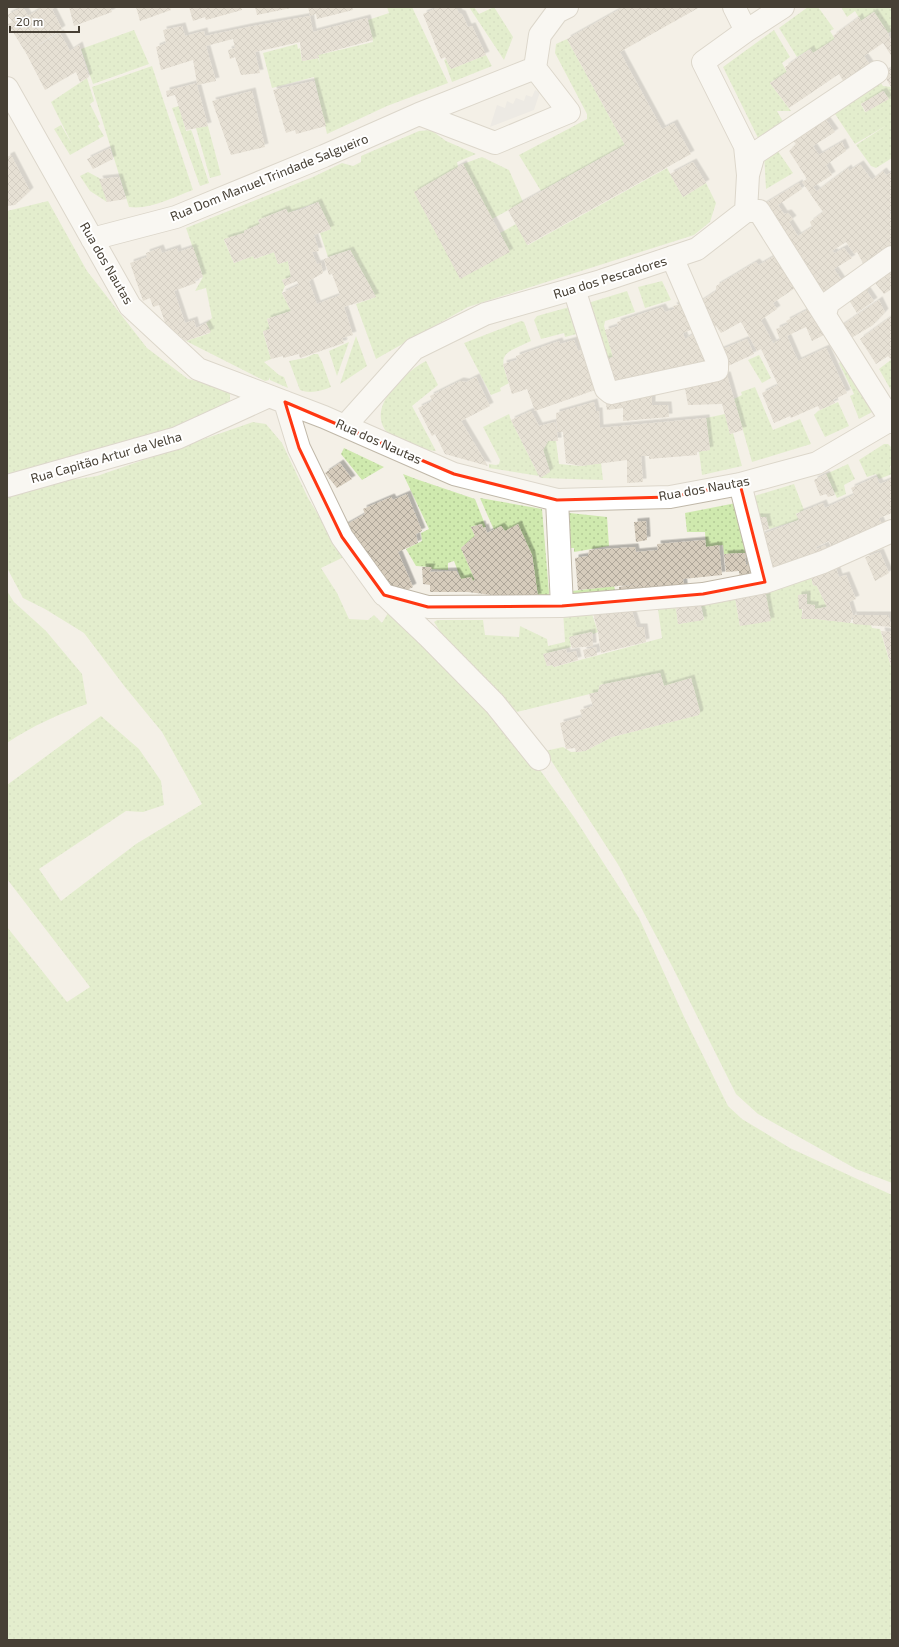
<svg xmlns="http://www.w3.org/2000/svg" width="899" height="1647" viewBox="0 0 899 1647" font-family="'Exo 2',sans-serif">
	<defs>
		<pattern id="grass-dots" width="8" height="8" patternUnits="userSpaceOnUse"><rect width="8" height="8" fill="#cfe9ae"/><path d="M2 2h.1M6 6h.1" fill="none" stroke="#b3c996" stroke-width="1.8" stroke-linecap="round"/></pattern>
		<pattern id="building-cross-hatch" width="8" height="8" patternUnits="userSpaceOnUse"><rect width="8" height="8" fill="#d6ccbc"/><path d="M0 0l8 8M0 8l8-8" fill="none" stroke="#afa79a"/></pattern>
		<filter id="shadow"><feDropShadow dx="3.5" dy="-3.5" stdDeviation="0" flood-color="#0004"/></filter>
	</defs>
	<rect width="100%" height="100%" fill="#f4f0e7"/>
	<path fill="url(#grass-dots)" fill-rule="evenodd" d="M387,7H412L448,83L387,106L327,134L314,77L272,88L263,53L297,44L298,49L300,48L302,61L318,58L320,64L318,55L373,42L368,20L389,13Z
		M469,7H474L479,14L494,7L513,37L504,60Z
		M808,7H818L834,29L830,31L835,39L813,53L810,49L797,57L779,28Z
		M841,7H892V31L888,33L874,12L861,21L855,11L847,17Z
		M134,30L149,64L93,84L81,49Z
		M774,30L790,57L782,63L787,72L770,83L791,111H777L786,127L761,144L723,67Z
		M567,39L625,145L541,191L519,155L587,119V114L555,53L556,44Z
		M486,55L492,66L452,82L444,60L446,59L451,69Z
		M152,66L193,190C173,197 151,210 129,207L92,87Z
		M877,77L883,86L891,87L892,89V158L876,168L871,166L856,145L887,125L855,144L831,108ZM884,91L888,99L865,112L861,104Z
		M87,78L94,101L90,104L100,124L98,126L104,136L70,155L54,129L61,125L72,144L51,102Z
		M179,106L186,131L191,130L192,132L209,183L200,186L172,108Z
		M208,126L221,175L210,178L196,128Z
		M431,130L446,141L476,154L457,162L458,167L510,252L500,233L516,224L528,245L667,168L683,197L706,183L716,203L710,222L694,235L468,307L376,359L356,304L376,297L350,250L328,257L320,233L331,229L318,202L288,213L286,209L258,220L260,224L244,231V233L224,240L234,263L253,256L255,259L274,252L278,264L288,261L291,277L282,280L285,286L282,293L291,311L267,319L270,329L263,332L271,359L264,362L279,375L284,377L288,388L270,380L269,377V380L265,381L186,341L210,333L206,323L212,318L206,288L195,291L203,277L186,228L313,177L342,163L353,166L361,162V156L419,131Z
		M775,147L793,173L766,189L764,154Z
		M482,157L509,170L523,202L492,219L463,164Z
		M88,172L101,179L107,202L90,191L80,176Z
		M48,201L87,271L147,348L188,379L219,386L230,393V402L214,411L153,435L7,475V211Z
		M662,281L671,300L645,308L638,287Z
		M627,291L635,312L605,321L604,326L613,357L607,359L588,303Z
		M573,306L584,332L565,337L564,333L541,339L534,320L537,316Z
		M521,321L524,322L531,341C504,354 497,352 509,383L500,388L501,391L491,395L464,343Z
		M356,336L367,366L340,384Z
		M349,342L337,376L329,351Z
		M314,354H318L322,362L331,387C321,391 310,394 300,390L289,361L305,358Z
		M759,355L771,378L762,383L748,360Z
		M892,359V392L879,369Z
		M844,360L874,411L859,419L850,396L854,394L839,363Z
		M426,361L438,385L412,406L436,451C429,450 421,450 414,448C409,447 404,444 400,442C355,419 399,375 426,361Z
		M755,387L773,430L800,419L811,444L752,462L734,399L742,395L741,392Z
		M838,402L849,426L825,437L814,415L818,411Z
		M509,414L511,420L539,476L489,468V464L496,465L499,464L500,460L483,427Z
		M725,414L730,434L733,433L742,466L702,475L699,451L710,450L706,418Z
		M253,422L266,424L282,443L308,498L344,557L321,568L337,593L349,619L368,620L374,615L382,623L388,613L437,653L519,741L574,817L639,918L686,1021L728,1106L742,1119L790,1148L892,1195V1640H7V927L67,1002L90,987L7,879V785L101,716L139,749L161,781L164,805L143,812L126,811L39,869L61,901L136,844L202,804L162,732L125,687L84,633L45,609L23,598L7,568V492L30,486L97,476Z
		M548,441H556L559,464L581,466L601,463L603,480L540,478L550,471L543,450Z
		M884,444H888L892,448V464L890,466L892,474L879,479L876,474L867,477L859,460Z
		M344,448L384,467L362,480L341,454Z
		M848,464L855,479L844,485L846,494L837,498L826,474Z
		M403,474L416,479L475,499L486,527L483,528L481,524L471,527L475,536L461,548L475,580L473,581L461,579L454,561L448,563V570L431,569V567L416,566L406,549L422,541L421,533L429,529Z
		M794,484L804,510L796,514L799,520L769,529L766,517H755L751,497Z
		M480,498L542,509L549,593L548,597H538L532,555L518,525L505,531L501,526L494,530Z
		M736,503L747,543L745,553L724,554L723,545L706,547L705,532H687L685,513Z
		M560,512L607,517L609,546L574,552V548H571Z
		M810,572L813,585L817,586L827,607L815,609L814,605H807V594L799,595V608H802V619H816L871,625L872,628L880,629L892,670V1183L856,1169L758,1114L736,1094L672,966L619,866L545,751L563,747L571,752L585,751L612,737L698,715L700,712L691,679L664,686L660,673L600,685L598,692L517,712L465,661L441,633L434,622L437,620H483L485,635L519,637L520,626L547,639L548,646L565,642L563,611L590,608L598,632L593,634L592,632L570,637L571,647L544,654L547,666L552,665L554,667L662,638L657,602L676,607L678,624L704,619L701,604L735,597L740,626L765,590Z
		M614,586L617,597L564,600V592Z
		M7,591L14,602L46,631L82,674L87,704C59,714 32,726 7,743Z"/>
	<path fill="#e5e2df" d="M535,90L540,92L534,110L490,127L497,105L505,108L507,101L513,104L516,98L524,101L526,95L532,97Z"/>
	<path fill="url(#building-cross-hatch)" filter="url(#shadow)" d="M23,7L28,16L43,7H55L52,9L62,29L29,51L60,33L70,51L79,45L89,77L80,82L76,72L45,90L26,53L8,24L13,22L7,15Z
		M69,7H110L112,12L74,26Z
		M136,7H170L171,10L140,21Z
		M189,7H241L242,10L206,20L205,17L193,21Z
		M255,7H291V8L257,15Z
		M308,7H352L353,10L317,19L316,14L310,16Z
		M439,7H456L459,13L462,14L468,27L472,26L486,55L451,69L445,57L441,59L423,14Z
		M624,7H700L620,52L662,129L674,123L691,154L527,245L508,210L625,145L567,39Z
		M874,12L888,33L890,39L892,38V57L883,43L864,56L874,70L845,84L839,74L789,108L770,83L787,72L785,67L810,49L813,53L835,39L833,36L859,17L861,21Z
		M310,16L313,32L367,18L373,40L318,55L319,58L302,61L300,42L255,52L260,73L241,75L235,57L230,59L228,50L235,48L233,39L206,46L216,81L197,85L208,126L186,130L175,95L167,97L166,91L197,83L193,60L161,70L156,47L166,43L163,30L182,26L185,36L204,31L205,36L248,27Z
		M892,68V89L883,73Z
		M314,81L326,126L296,134L295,130L286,133L273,90Z
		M252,91L265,147L231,155L212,101Z
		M883,91L889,99L866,112L861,104Z
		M822,114L835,132L813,146L819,155L842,142L846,151L826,165L832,175L813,187L817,191L848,168L849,171L860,164L872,180L883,171L886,175L892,172V210L889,212L892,216V251L866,269L857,252L854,254L846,242L832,251L835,253L844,248L852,258L834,269L845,285L822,300L761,206L799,183L802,189L778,205L784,214L788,213L793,219L789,222L798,236L812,227L810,222L823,212L802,182L807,179L789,151L796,144L790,137Z
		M110,148L113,159L93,169L87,159Z
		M11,155L30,191L15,205L7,206V157Z
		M693,162L706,183L683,197L670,174Z
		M463,164L510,252L460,279L414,192Z
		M119,177L126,199L107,202L99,179Z
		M318,202L331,229L314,235L319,251L312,252L317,264L321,263L323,273L309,281L317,304L340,295L332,274L341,270L329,275L324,259L350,250L376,297L344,307L353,335L342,338L344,343L300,358L299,354L283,358V356L271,359L263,331L270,329L267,319L291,311L282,293L299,285L297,281L285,286L282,280L291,277L288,261L278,264L274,252L254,259L253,256L234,263L224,239L244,233V231L260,224L258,220L286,209L288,213L304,209Z
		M193,247L203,277L195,280L196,283L174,291L185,323L194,320L196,328L206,323L211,332L186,341L172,330L168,331L159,305L153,307L150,298L143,301L130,263L147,257L146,253L160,248L162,253L177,248L178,252Z
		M778,254L798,286L773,303L777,309L761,320L773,343L757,351L741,322L721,333L716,326L710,330L698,303L716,291V286L756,262L759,265Z
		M892,266V289L884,294L876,284L875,277Z
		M863,285L874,301L857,313L847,297Z
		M879,300L885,312L873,325L848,340L838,328Z
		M684,303L696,328L683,333L685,339L694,334L712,369L617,388L603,360L613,357L605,330L618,326L617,322L662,307L665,312L675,309L673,306Z
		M811,308L826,334L812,341L806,327L787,336L798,361L826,348L847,393L833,400L835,403L820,410L818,406L791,418L790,416L774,423L762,393L778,385L761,349L780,340L776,329L788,324L786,321Z
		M892,316V361L888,356L876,364L860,339Z
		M747,339L754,354L726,367L718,351Z
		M574,340L578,351L588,348L598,389L535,411L527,389L512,394L503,364L517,360L516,356L559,341L560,344Z
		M727,375L743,430L730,434L722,404L688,405L684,383Z
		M476,377L490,406L461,421L488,466L445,454L435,434L432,436L418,408L432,401L430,396L460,381L466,382Z
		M652,389V405H668L669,417L623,421V408L607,410L605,399Z
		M594,402L596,411H599L600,428L706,418L710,450L697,452V455L649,459V456H641L643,482L627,483V460L581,466L566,463L563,432H557L558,441H548L543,450L550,472L540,478L511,420L531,411L539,426L555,422L557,432L556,413Z
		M340,463L352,479L337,488L325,473Z
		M826,474L835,495L828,497L826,494L820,496L814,480Z
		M876,477L880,484L892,479V513L879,518L883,527L833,551L829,541L816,547L817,549L825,545L828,551L773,577L761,535L799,520L796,514L823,503L825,508L854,495L851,488Z
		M407,494L422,531L416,534L418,543L398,552L413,587L401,593L388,592L362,549L357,538L350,541L342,527L365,514L363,509L391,497L393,500Z
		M755,517H766L769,529L758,532Z
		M646,521L647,540L636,542L634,522Z
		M482,524L483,528L485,527L487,533L501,526L505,531L518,524L532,555L538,597L515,598L468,592H430V585L423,584L422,567H432L430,572L456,571L461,579L471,577L473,581L475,580L461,548L475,536L471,527Z
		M705,540L706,547L719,545L722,575L683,579L685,592L620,598L619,587L639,584L578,590L575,558L588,556L589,550L635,547L636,552L658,550L657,544Z
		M880,552L889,573L875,581L865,557Z
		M745,553L746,565L752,563L755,578L740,581L739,571L726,572L724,554Z
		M835,565L839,577L846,575L856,599L849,602L853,615L850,623L816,619H801L803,609H799L798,595L807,594V604L815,605V609L827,607L817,586L813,585L810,572Z
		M765,590L771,621L740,626L735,597Z
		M687,602L688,607L700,604L704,620L678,624L676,607Z
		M631,608L637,627H644L646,642L601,653L598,632L593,613Z
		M853,615H888L892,627L853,624Z
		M881,631L892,632V669Z
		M592,632L593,646L572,648L569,637Z
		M596,647L597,655L585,658L583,650Z
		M566,649L567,653L576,651L578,660L554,667L552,665L547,666L543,654Z
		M660,673L664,686L691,678L700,712L699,715L612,737L585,751L576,752L575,748L566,749L560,723L582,717L580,710L593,706L589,694L598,692L600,685Z"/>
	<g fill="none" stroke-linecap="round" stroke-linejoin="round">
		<defs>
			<path id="street" d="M734,7L746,31
				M535,68L569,112L495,143L419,114Z
				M535,68L540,35L557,12L567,7
				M7,88L130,306L198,369L324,417L454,474L557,500L670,497L740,484L817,463L892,419
				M748,175L754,154L877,72
				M746,211H759L892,422
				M92,239L176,217L324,156L419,114
				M574,289L606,389L611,393L717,370V361L672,257
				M825,315L828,303L892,257
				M285,402L299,448L342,537L384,595L428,607L562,606L703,594L765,582L823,562L892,531
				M345,426L414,349L485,314L601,281L697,249L746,211L748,175L745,146L703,62L746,31L783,7
				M740,484L765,582
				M7,486L177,438L269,396
				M557,500L562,606
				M387,597L429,637L495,704L539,759"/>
		</defs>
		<use href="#street" stroke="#c0b8a9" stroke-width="24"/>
		<use href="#street" stroke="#fff" stroke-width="22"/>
	</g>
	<path d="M0 0H899V1647H0ZM285,402L454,474L557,500L670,497L740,484L765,582L703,594L562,606L428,607L384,595L342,537L299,448Z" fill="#f4f0e7" fill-opacity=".55" fill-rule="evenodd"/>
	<path fill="none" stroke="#ff3712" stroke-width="3" stroke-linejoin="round" d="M285,402L454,474L557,500L670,497L740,484L765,582L703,594L562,606L428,607L384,595L342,537L299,448Z"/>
	<g text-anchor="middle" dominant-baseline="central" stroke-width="4" stroke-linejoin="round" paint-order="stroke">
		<g font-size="13" fill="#474035" stroke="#fff">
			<text transform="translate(269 177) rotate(-22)">Rua Dom Manuel Trindade Salgueiro</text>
			<text transform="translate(107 263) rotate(60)">Rua dos Nautas</text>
			<text transform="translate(610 277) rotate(-17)">Rua dos Pescadores</text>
			<text transform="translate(379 441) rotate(24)">Rua dos Nautas</text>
			<text transform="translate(106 457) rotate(-16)">Rua Capitão Artur da Velha</text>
			<text transform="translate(704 488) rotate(-10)">Rua dos Nautas</text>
		</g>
	</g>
	<rect width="899" height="1647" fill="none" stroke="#474035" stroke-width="16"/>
	<path d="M10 26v6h69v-6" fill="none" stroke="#474035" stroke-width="2"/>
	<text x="16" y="26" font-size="12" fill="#474035" stroke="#ffffff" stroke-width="3" paint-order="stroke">20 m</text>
</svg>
